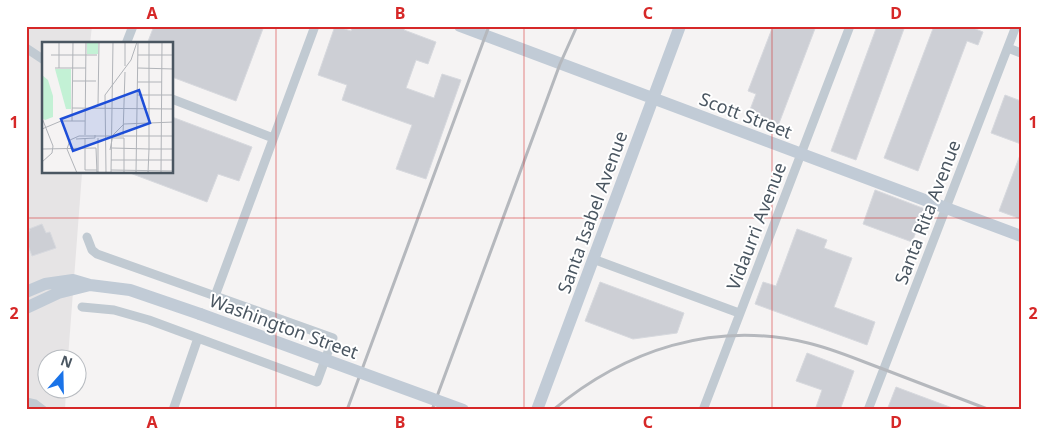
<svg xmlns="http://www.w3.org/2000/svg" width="1047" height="436" viewBox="0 0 1047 436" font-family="'Noto Sans',sans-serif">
	<rect width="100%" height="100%" fill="#f5f3f3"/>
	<path fill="#e6e4e5" d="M26,26H92L90,44H44V172L82,173L68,358H48V388L66,389L65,410H26Z"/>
	<path fill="#cdcfd5" stroke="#d7d9de" d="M154,26H264L236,101L172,77V44H147Z
		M335,26L351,31L353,26H405L404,30L436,42L428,64L416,60L406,88L434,98L442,74L461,80L426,179L396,169L412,125L342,100L347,85L318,75Z
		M773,26H816L778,126L748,115L756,94L748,91Z
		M877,26H905L856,160L831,151Z
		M934,26H968L983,32L978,45L967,41L918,171L884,158Z
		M1005,95L1021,101V144L991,133Z
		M172,117L252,147L239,181L218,174L207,202L130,173L172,172Z
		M1020,155H1021V219L999,211Z
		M875,190L925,209L912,242L863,224Z
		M42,224L46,233L50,232L56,248L32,256L26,240V232L30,231L29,229Z
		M797,229L827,240L824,248L852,258L834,307L875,322L867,345L755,304L763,282L776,286Z
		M600,282L684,313L677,333L633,339L585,321Z
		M807,353L854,371L840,410H815L822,390L796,381Z
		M896,387L955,409V410H887Z"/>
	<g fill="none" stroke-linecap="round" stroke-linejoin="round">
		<path stroke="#c1cad2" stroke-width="9" d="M126,44L133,26
			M26,48L44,60
			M1008,48L1021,53
			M172,99L273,138
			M593,259L739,313
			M215,296L315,26
			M82,307L114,310L149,320L317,382L333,338L97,254L92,250L87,237
			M26,402L35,404L43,410
			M173,410L198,338
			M703,410L850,26
			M868,410L1016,26"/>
		<path stroke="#c1cbd6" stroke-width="12" d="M460,26L1021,236
			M26,292L45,284L73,280L90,285L130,290L200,314
			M26,308L58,293L90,285
			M537,410L680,26"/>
		<path stroke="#b5b8bd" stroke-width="3" d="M347,410L489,26
			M432,410L560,64L577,26
			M553,410C625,350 714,320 808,343C834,349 858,360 883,369C919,383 954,396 990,410"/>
		<path stroke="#c1cbd6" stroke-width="12" d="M200,314L463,410"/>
	</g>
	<path fill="none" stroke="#d62828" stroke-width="1" stroke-opacity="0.55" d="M276,26V410M524,26V410M772,26V410M26,218H1021"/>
	<g text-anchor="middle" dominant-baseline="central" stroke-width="4" stroke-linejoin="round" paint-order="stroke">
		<g font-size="18" fill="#4a5661" stroke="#fff">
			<text transform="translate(746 115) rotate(21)">Scott Street</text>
			<text transform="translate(592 212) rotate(-70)">Santa Isabel Avenue</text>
			<text transform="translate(927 212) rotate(-69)">Santa Rita Avenue</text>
			<text transform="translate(756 226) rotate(-69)">Vidaurri Avenue</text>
			<text transform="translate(284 326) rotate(20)">Washington Street</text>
		</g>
	</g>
	<g transform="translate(42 42)">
		<rect width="131" height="131" fill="#f5f3f3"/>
		<path d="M45,0H56V12H45ZM13,27H29V67H24ZM0,33L6,38L11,54V75L3,78L0,76Z" fill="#c3f1d5"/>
		<path fill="none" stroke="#b1b4b9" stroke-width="1" d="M9,13H55M96,13H132M83,24V0M13,26H44M17,26V0M96,26L132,27M31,39H54M95,40H120M95,53H132M56,63L57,0M30,66L132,67M0,76L11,104L10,111L0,120M30,79L31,0M0,87L19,79H43M43,93L44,0M81,93L83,30M107,93V0M107,93V107H132M70,96H82V131M34,97L53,96V93M43,97V128H55M70,106L107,107L106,131M0,107L54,106L55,131M25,107L35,131M25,107L28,98L37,94H132M68,108L71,93L82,82L132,80M69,118H132M69,128L132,129M56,131V96M64,131L63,53L89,18L95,0M69,131L71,0M94,131L96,0M119,131L120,0"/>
		<path fill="#1d4ed8" fill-opacity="0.15" stroke="#1d4ed8" stroke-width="2.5" d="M97,48L108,81L31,109L19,77Z"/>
		<rect width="131" height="131" fill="none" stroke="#4a5661" stroke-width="2.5"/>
	</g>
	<rect width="1047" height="436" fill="none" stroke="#ffffff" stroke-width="55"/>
	<g transform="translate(62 374) rotate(20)"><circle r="24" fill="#ffffff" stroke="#b7bbc0"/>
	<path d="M0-4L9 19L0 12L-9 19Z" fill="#1a73e8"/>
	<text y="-8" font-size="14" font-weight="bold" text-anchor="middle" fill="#4a5661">N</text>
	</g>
	<rect x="28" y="28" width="992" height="380" fill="none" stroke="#d62828" stroke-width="2"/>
	<g font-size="16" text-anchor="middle" font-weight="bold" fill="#d62828">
		<text x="152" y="19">A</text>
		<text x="400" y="19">B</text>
		<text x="648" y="19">C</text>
		<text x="896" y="19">D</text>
		<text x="14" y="128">1</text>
		<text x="1033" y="128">1</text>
		<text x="14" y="319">2</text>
		<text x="1033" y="319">2</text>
		<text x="152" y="428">A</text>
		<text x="400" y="428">B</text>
		<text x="648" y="428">C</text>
		<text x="896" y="428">D</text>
	</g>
</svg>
